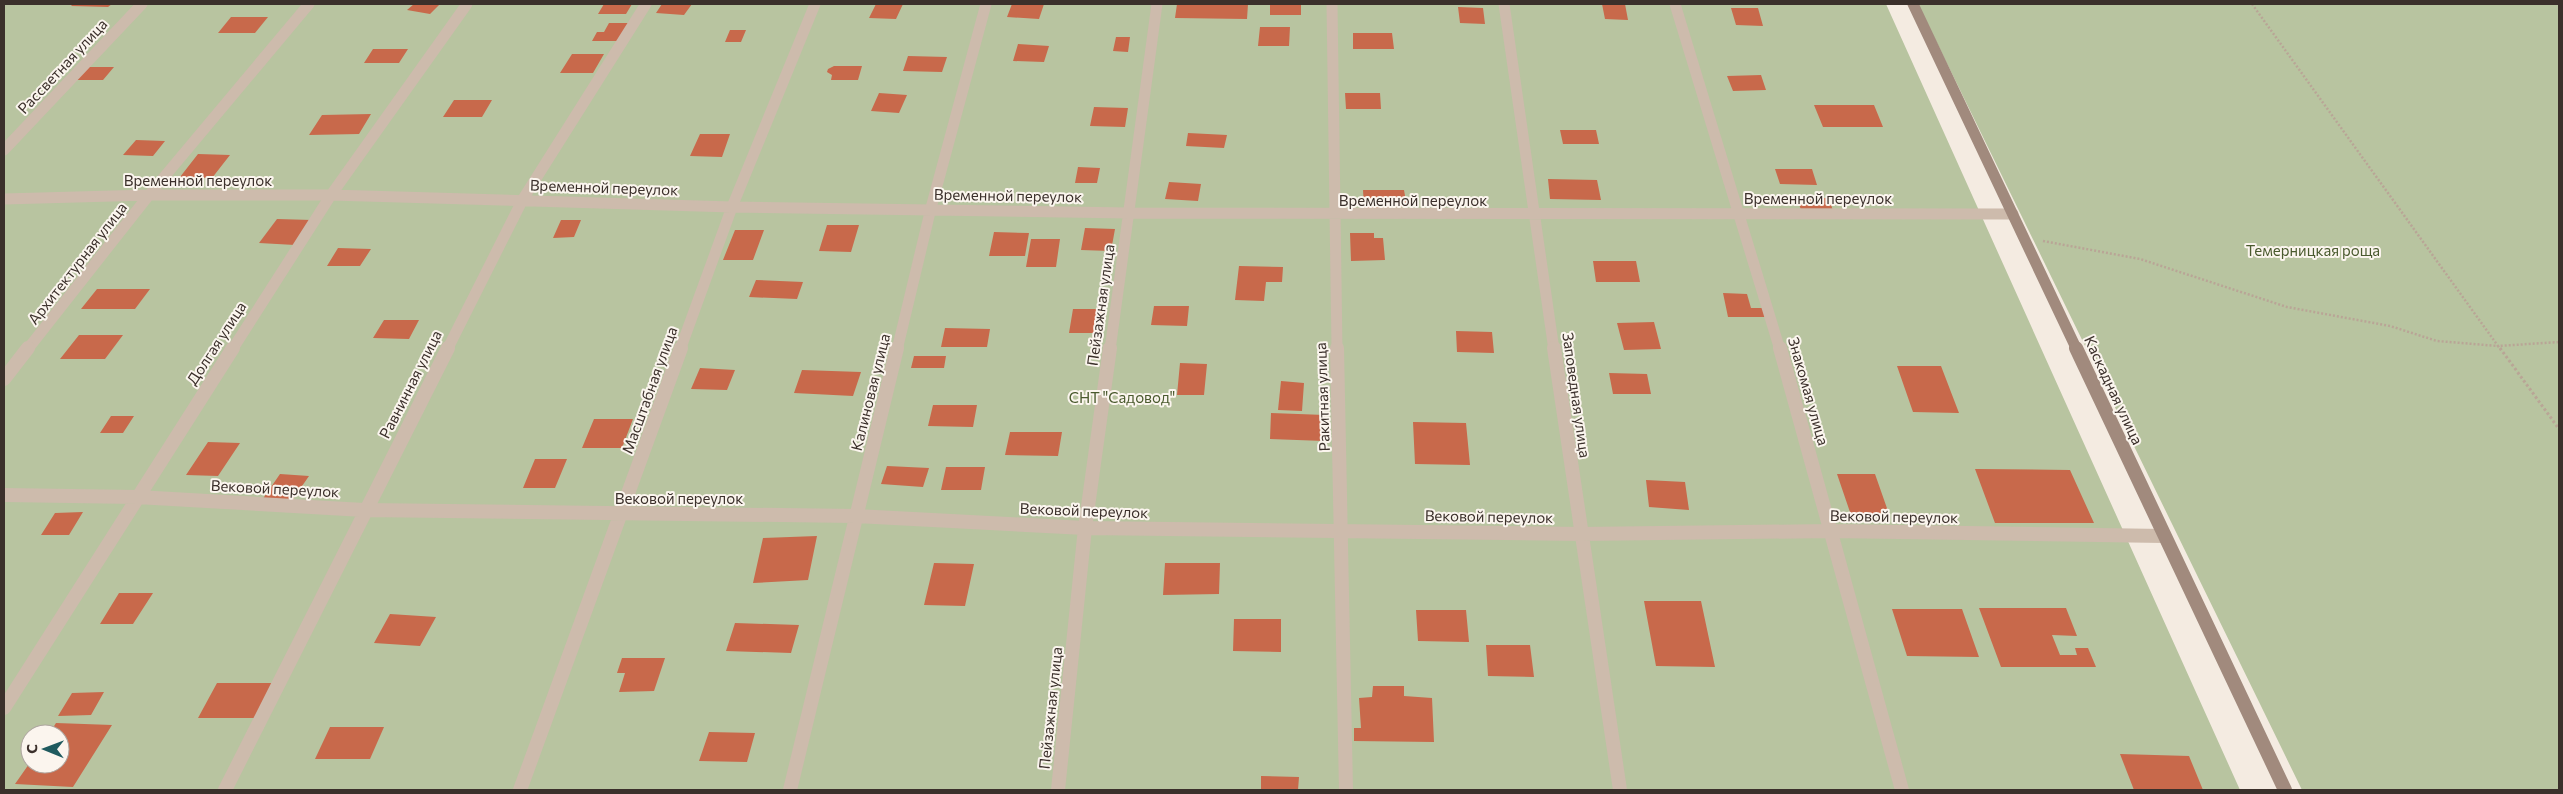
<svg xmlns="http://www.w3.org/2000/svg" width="2563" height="794" viewBox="0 0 2563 794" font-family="Commissioner,sans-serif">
	<rect width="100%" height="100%" fill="#f4ebe1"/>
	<path fill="#b8c4a0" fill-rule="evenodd" d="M4,4H1886L2240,790H4ZM30,734H60V764H30Z
		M1918,4H2559V790H2302Z"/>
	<path fill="#c8694b" d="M73,4H112L108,7L71,6Z
		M414,4H440L430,14L407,10Z
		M604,4H632L626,14H598Z
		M662,4H692L684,15L656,13Z
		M876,4H903L896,19L869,18Z
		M1012,4H1044L1039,19L1007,17Z
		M1177,4H1248L1247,19L1175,18Z
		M1270,4H1301V15H1270Z
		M1602,4H1625L1628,20L1605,19Z
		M1458,7L1483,8L1485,24L1460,23Z
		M1731,8H1758L1763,26L1736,25Z
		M231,17H268L255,33H218Z
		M609,23H630L621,41H592L597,32H604Z
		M1260,27H1290L1289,46H1258Z
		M730,30H746L741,42H725Z
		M1353,33H1392L1394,49H1353Z
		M1116,37H1130L1128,52L1113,51Z
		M1018,44L1049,46L1044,62L1013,61Z
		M373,49H408L399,63H364Z
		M572,54H604L593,73H560Z
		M908,56L947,57L942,72L903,71Z
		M834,66H862L858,80H831L832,75L827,72L828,69Z
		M89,67H114L103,80H76Z
		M1761,75L1766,90L1733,91L1727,76Z
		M879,93L907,95L899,113L871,111Z
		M1345,93H1380L1381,109H1346Z
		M454,100H492L482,117H443Z
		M1814,105H1874L1883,127H1823Z
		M1094,107L1128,108L1125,127L1090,126Z
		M371,114L359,134L309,135L322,115Z
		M1560,130H1596L1599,144H1563Z
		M1188,133L1227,135L1224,148L1186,146Z
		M700,134H730L722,157L690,156Z
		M136,140L165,141L153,156L123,155Z
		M198,154L230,155L212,178L180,177Z
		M1078,167L1100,168L1097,183H1075Z
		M1775,169H1812L1817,185L1780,184Z
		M1548,179L1597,180L1601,200L1550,199Z
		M1169,182L1201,184L1198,201L1165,199Z
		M1363,190H1404L1407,207L1364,208Z
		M1797,198H1829L1833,211L1801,210Z
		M277,219L312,220L295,245L259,243Z
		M561,220H581L574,237L553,238Z
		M827,225H859L851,252L819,251Z
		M1085,228L1115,229L1111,251L1081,250Z
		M735,230H764L753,260H723Z
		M994,232L1029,233L1025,256H989Z
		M1350,233H1374V238H1383L1385,260L1351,261Z
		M1031,239H1060L1056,267H1026Z
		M338,248L371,249L360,266H327Z
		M1593,261H1636L1640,282H1596Z
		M1239,266L1283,267L1282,282H1266L1264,301L1235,300Z
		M756,280L803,282L797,299L749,297Z
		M97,289H150L135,309H81Z
		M1723,293L1747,294L1751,308H1763L1766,317H1728Z
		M1154,306H1189L1187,326L1151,325Z
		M1073,309H1106L1102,333H1069Z
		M384,320H419L409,339L373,338Z
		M1654,322L1661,349L1624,350L1617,323Z
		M945,328L990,329L987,347H941Z
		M1456,331L1492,332L1494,353L1457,352Z
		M79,335H123L105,359H60Z
		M914,356H946L944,368H911Z
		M1180,363L1207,364L1204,395H1177Z
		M1897,366H1941L1959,413L1913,412Z
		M700,368L735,370L727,390L691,389Z
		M802,370L861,372L853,396L794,393Z
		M1609,373L1647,374L1651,394H1613Z
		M1281,381L1304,383L1302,411L1278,410Z
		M933,405H977L973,427L928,426Z
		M1271,413L1325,415L1324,441L1270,439Z
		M111,416H134L123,433H100Z
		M594,419H633L622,448H582Z
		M1413,422L1466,423L1470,465L1415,464Z
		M1010,432H1062L1058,456L1005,455Z
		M208,442L240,443L218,476L186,475Z
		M535,459H567L555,488H523Z
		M887,466L929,468L923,487L881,484Z
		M946,467H985L981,490H941Z
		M1975,469L2070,470L2094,523H1995Z
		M280,474L309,476L291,502L262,500Z
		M1837,474H1875L1889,514L1851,515Z
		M1646,480L1685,482L1689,510L1649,507Z
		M83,512L69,535H41L55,513Z
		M817,536L808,580L753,583L763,538Z
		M934,563L974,564L965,606L924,605Z
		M1165,563H1220L1219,594L1163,595Z
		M119,593H153L133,624H100Z
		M1644,601H1701L1715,667L1656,666Z
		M1979,608H2066L2077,636L2052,635L2060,655H2077L2075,648H2088L2096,667H2001Z
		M1892,609H1962L1979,657L1907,656Z
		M1416,610H1466L1469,642L1418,641Z
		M390,614L436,617L420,646L374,643Z
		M1234,619H1281V652L1233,651Z
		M735,623L799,625L791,653L726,651Z
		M1486,645H1530L1534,677L1488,676Z
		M622,658H665L654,691L619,692L625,673H617Z
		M217,683H276L258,718H198Z
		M1373,686H1404V696L1432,698L1434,742L1354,741V728H1361L1359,698L1372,697Z
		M104,692L91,715L58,716L72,693Z
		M56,723L112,725L73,787L15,784L29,764H60V734H49Z
		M330,727H384L370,759H315Z
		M709,732L755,733L747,762L699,761Z
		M2120,754L2189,756L2203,790H2134Z
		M1261,776L1299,777L1298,790H1261Z"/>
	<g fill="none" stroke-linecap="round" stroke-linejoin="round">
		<path stroke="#b9a596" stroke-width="2.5" stroke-dasharray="2 2" stroke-linecap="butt" d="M2252,4L2498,346L2559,342
			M2043,241L2140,259L2287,307L2390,326L2437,341L2498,346L2501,350"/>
		<path stroke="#b9a596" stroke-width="3" stroke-dasharray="2.5 2.5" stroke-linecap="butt" d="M2500,348L2559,429"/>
		<path stroke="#cdbbac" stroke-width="11" d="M1332,4L1337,350
			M1504,4L1554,350
			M1675,4L1780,350
			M4,150L142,4
			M4,199L149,195H331L732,207L1129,213L2013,214
			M27,350L149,195L309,4
			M232,350L331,195L467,4
			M447,350L523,199L646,4
			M680,350L732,207L815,4
			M897,350L931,208L986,4
			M1110,350L1157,4"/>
		<path stroke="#cdbbac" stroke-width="14" d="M1337,348L1346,790
			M1554,348L1620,790
			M1780,348L1902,790
			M4,379L28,348
			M4,495L137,497L364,510L856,516L1085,528L1581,534L1831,531L2164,536
			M4,708L233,348
			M225,790L448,348
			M520,790L681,348
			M790,790L897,348
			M1058,790L1085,528L1110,348"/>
		<path stroke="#a18a7d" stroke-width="11" d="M1913,4L2077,350"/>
		<path stroke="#a18a7d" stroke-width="14" d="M2076,348L2285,790"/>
	</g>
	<g text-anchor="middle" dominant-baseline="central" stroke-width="4" stroke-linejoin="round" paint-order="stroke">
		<g font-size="15" fill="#3b302b" stroke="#fbf5ee">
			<text transform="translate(62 66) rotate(-47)">Рассветная улица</text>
			<text x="198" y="180">Временной переулок</text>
			<text transform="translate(604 187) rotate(2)">Временной переулок</text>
			<text transform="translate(1008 195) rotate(1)">Временной переулок</text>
			<text x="1818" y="198">Временной переулок</text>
			<text x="1413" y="200">Временной переулок</text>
			<text transform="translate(77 263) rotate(-52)">Архитектурная улица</text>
			<text transform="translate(1100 305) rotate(-82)">Пейзажная улица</text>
			<text transform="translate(216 343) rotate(-57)">Долгая улица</text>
			<text transform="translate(410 384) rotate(-63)">Равнинная улица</text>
			<text transform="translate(649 390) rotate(-70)">Масштабная улица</text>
			<text transform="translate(2114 390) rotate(65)">Каскадная улица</text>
			<text transform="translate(1809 391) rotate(74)">Знакомая улица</text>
			<text transform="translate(870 392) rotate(-76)">Калиновая улица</text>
			<text transform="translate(1577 395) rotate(82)">Заповедная улица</text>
			<text transform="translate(1322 397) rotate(-92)">Ракитная улица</text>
			<text transform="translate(275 488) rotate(3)">Вековой переулок</text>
			<text x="679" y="498">Вековой переулок</text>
			<text transform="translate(1084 510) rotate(2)">Вековой переулок</text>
			<text transform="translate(1489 516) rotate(1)">Вековой переулок</text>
			<text transform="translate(1894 516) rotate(1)">Вековой переулок</text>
			<text transform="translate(1050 708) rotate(-84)">Пейзажная улица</text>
		</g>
		<g font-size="15" fill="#4a5a2e" stroke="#fbf5ee">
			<text x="2313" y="250">Темерницкая роща</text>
			<text x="1122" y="397">СНТ "Садовод"</text>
		</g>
	</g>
	<rect width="2563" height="794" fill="none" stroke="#3b302b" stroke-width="10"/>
	<g transform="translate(45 749) rotate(271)"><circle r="24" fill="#fbf5ee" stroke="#aea6a0"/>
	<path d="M0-4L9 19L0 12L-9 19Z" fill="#1f5a5e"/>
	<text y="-8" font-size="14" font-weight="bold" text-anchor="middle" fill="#3b302b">С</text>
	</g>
</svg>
